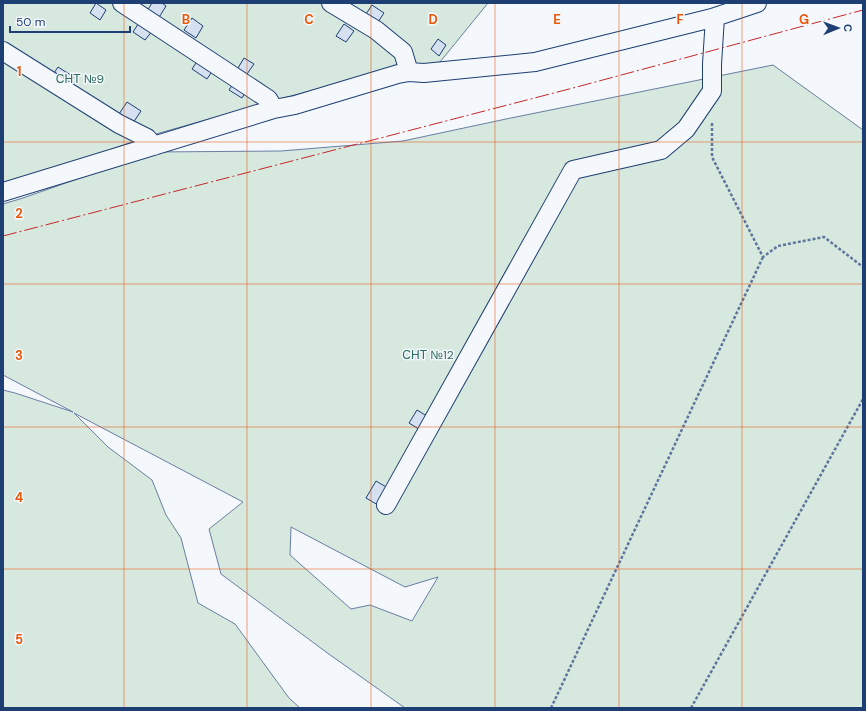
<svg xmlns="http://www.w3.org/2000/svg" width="866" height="711" viewBox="0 0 866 711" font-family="'DM Sans',sans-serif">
	<rect width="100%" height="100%" fill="#f4f7fb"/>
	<path fill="#d7e8df" stroke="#687fa3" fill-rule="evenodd" d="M3,3H488L440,62L396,69L283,98L149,136L3,187Z
		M773,65L863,130V708H405L326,652L221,574L209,529L243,502L74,413L108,447L152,480L166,515L181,538L198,603L235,624L289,698L300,708H3V390L15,393L73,412L3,375V204L23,198L154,152L281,151L403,141L506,119ZM291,527L405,587L438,577L412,621L370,605L351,609L290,555Z"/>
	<path fill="#d5e0f0" stroke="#1d3f73" d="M96,3L106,10L100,20L90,13Z
		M152,3H162L166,6L158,19L147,11Z
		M372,5L384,13L376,25L364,17Z
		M192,18L203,26L196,38L184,30Z
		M140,21L153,30L145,40L133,32Z
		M344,24L354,31L346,42L336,36Z
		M438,39L446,45L439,56L431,49Z
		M244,58L254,64L247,74L238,68Z
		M198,60L213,70L207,79L192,69Z
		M58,67L74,77L68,86L52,76Z
		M235,81L247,90L242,98L229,90Z
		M127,102L141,111L133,123L119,114Z
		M417,410L430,418L422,431L409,423Z
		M376,481L388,488L378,505L366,498Z"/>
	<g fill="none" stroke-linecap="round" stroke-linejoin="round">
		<defs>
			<path id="minor" d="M122,3L268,99L274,109
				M331,3L376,30L403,52L409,72
				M3,51L119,124L147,138L154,146
				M3,192L274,109L295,105L398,74L409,72L424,73L535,62L712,18L757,3
				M386,505L573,170L661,150L686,129L712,91V64L715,17"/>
		</defs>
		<use href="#minor" stroke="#1d3f73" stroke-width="20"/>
		<path stroke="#5e769c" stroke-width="2.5" stroke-dasharray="3 2" stroke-linecap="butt" d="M712,123V157L763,257L778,246L824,237L863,267
			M551,708L763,257
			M691,708L863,399"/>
		<use href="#minor" stroke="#f4f7fb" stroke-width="18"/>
		<path stroke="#c62828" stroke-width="1" stroke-dasharray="14 3 2 3" stroke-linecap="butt" d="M3,236L573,88L863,10"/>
	</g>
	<path fill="none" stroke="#e8590c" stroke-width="1" stroke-opacity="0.55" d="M124,3V708M247,3V708M371,3V708M495,3V708M619,3V708M742,3V708M3,142H863M3,284H863M3,427H863M3,569H863"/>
	<g text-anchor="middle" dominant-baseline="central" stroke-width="3" stroke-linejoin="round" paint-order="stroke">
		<g font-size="12" fill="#2c6c60" stroke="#f4f7fb">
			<text x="80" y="79">СНТ №9</text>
			<text x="428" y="355">СНТ №12</text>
		</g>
	</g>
	<g font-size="13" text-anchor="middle" font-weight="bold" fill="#e8590c" stroke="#f4f7fb" stroke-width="3" stroke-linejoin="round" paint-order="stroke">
		<text x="186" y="24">B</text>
		<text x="309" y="24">C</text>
		<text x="433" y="24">D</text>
		<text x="557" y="24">E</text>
		<text x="680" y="24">F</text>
		<text x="804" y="24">G</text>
		<text x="19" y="76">1</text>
		<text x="19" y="218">2</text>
		<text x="19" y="360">3</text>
		<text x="19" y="502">4</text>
		<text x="19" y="644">5</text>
	</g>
	<rect width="866" height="711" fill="none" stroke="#1d3f73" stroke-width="8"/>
	<g transform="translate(838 28) rotate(89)" stroke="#f4f7fb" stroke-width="3" paint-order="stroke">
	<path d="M0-3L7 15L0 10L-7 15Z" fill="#1d3f73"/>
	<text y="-6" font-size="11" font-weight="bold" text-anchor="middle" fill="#1d3f73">С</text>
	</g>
	<path d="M10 26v6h120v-6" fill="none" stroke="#1d3f73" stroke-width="2"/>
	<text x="16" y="26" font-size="12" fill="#1d3f73" stroke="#f4f7fb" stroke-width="3" paint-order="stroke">50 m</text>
</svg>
